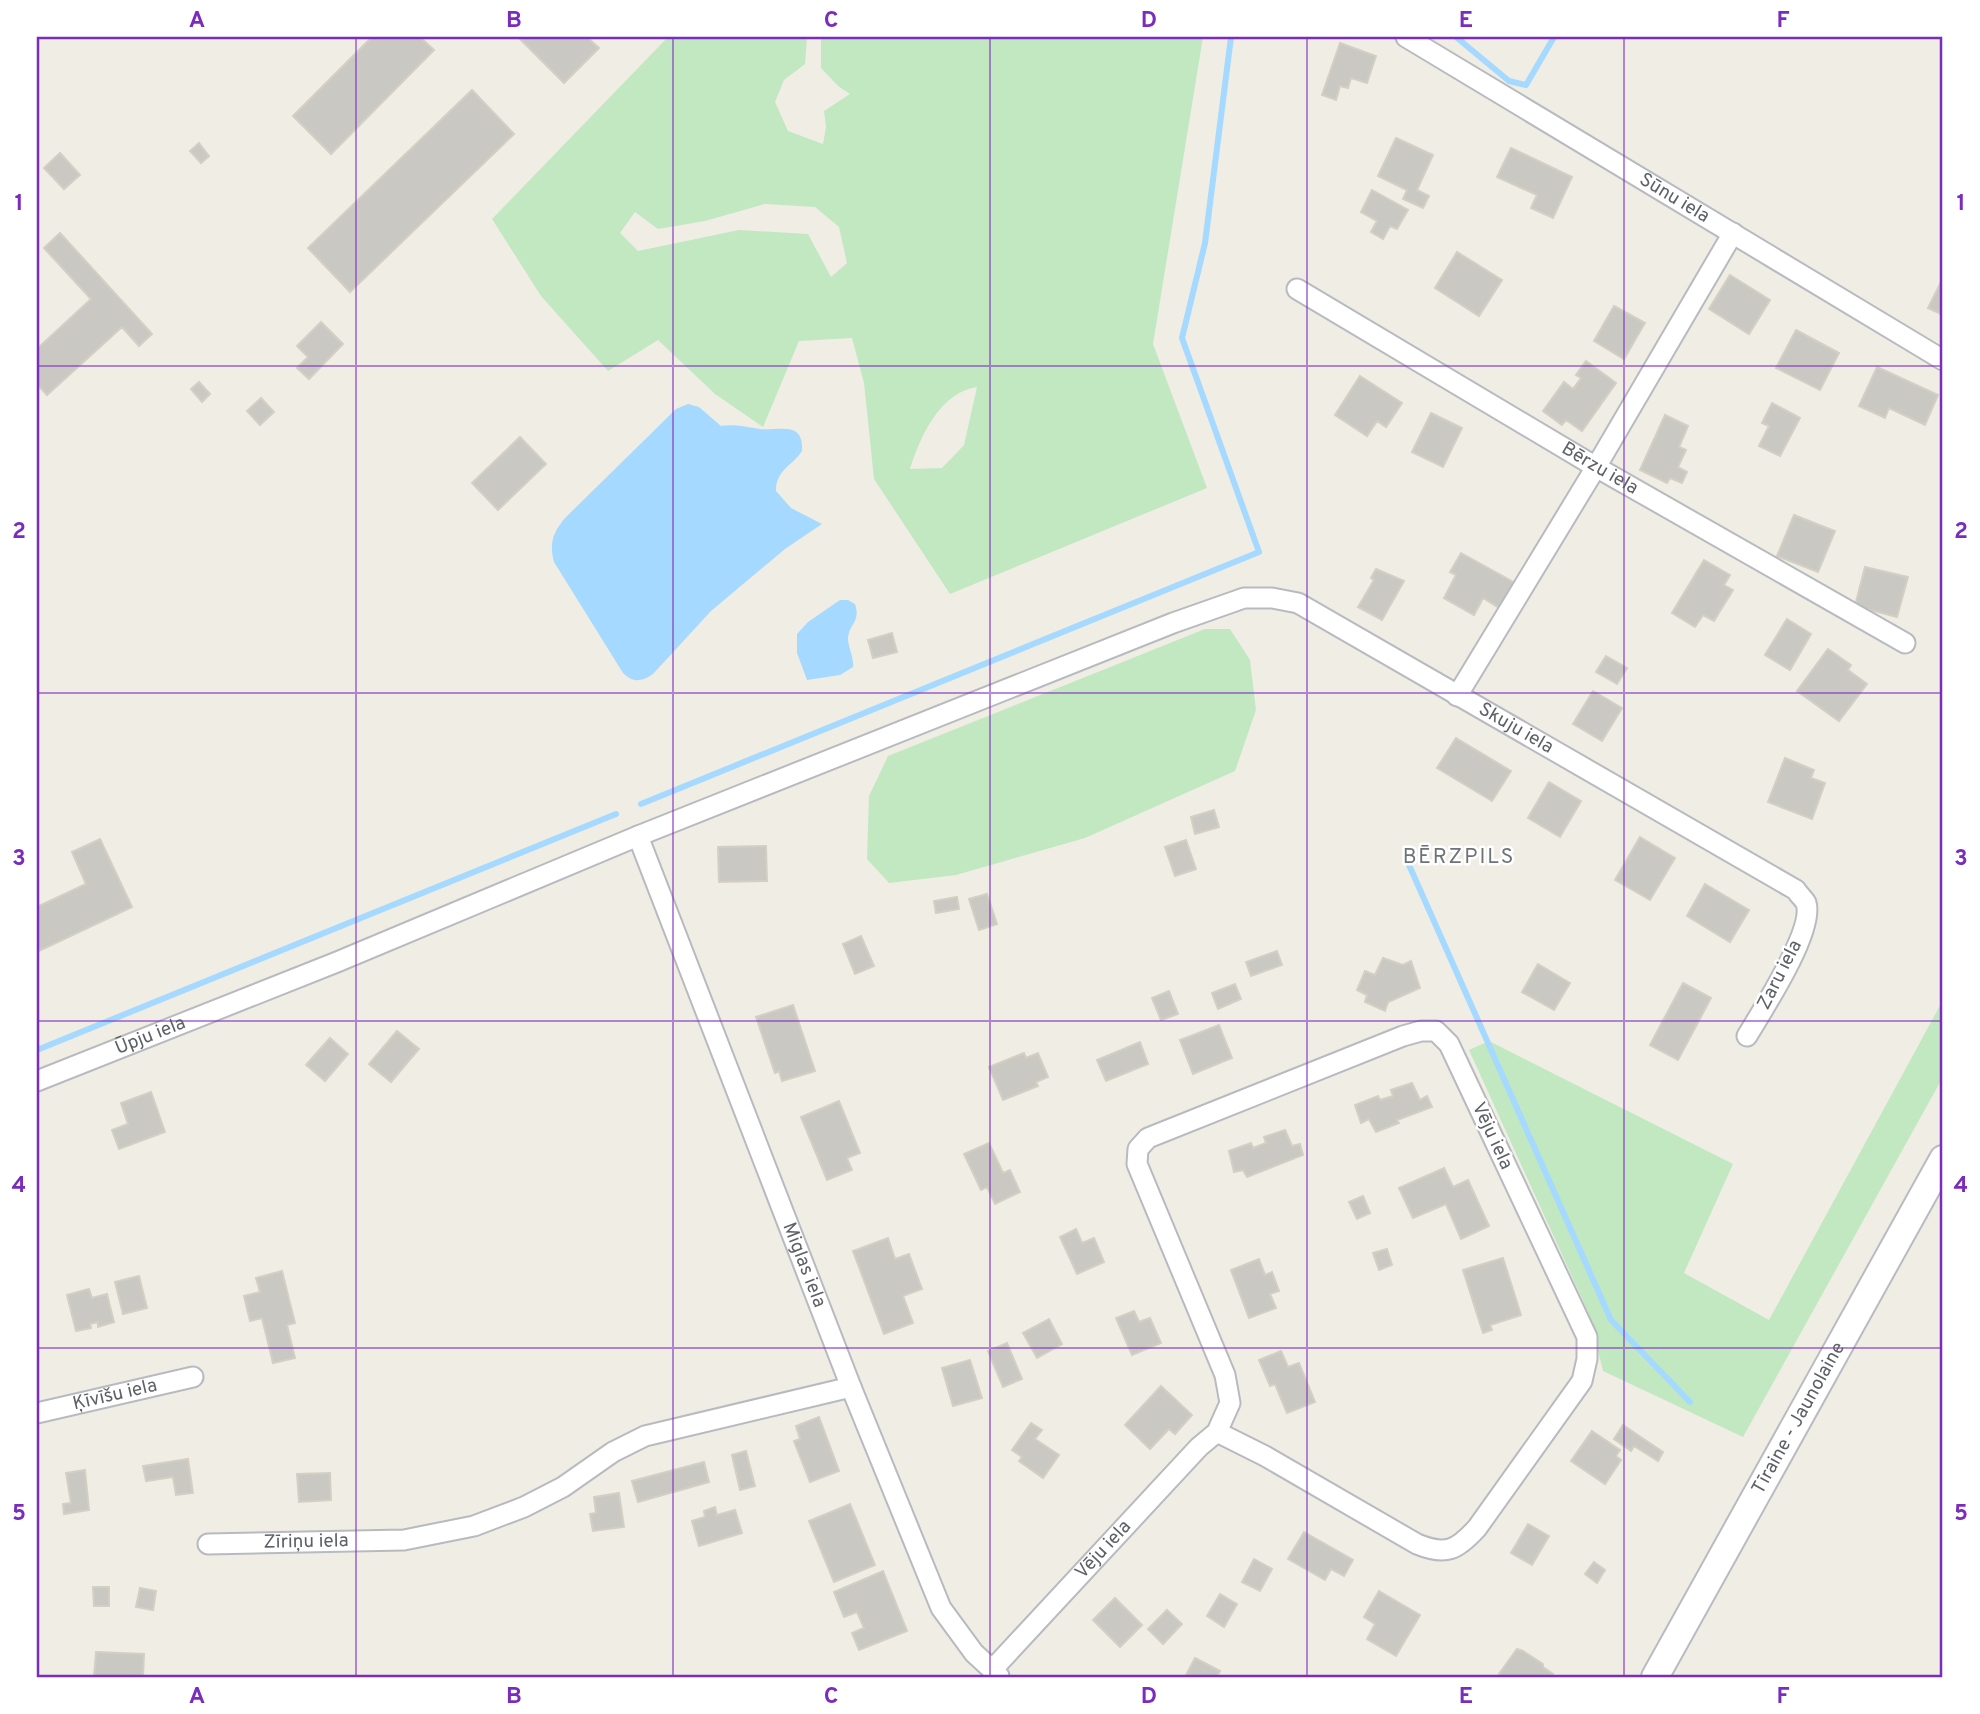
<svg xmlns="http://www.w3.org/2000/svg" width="1980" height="1714" viewBox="0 0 1980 1714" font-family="Overpass,sans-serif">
	<rect width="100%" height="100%" fill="#f0ede5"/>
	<path fill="#c1e8c1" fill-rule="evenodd" d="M668,37H807L805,64L784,80L775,102L788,131L823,144L826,127L824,111L850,94L838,86L821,68V37H1203L1153,344L1207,488L950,594L874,479L864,383L852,338L799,341L763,427L715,394L658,340L608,371L541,296L492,219ZM765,204L815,207L839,227L847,263L831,277L808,234L739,230L638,251L620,233L635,212L658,229L705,221ZM977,387L964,445L942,468L910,469C920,437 940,392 977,387Z
		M1205,629H1230L1250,660L1256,710L1235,771L1085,838L956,875L889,883L867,859L869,796L888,756Z
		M1943,1000V1077L1743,1437L1603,1371L1589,1314L1469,1050L1489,1041L1733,1164L1684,1273L1769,1320Z"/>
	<path fill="#a6d9ff" d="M688,404L699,407L721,426C735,424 746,427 760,429C779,431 804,420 802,451C792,466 776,470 776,491L791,508L822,524L785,549L711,611L653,674C641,682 633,683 623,673L554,562C549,544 553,532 565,518L676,409Z
		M840,600H848L855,604C861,622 849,624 848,638C848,648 854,657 853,667L840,675L807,680L797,653V634L808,622Z"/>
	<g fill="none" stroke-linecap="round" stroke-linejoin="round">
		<path stroke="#a6d9ff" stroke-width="6" d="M1456,37L1509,81L1526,85L1554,37
			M641,804L1259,552L1182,338L1205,243L1231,37
			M1409,865L1611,1320L1690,1402
			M37,1050L616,814"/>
	</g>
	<path fill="#cac8c2" stroke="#d4cfc3" stroke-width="2" d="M372,37H420L434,50L331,154L293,116Z
		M518,37H587L599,48L564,83Z
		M1340,43L1376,56L1367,83L1351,78L1348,88L1340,86L1336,100L1322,95Z
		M472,90L514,134L350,292L308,248Z
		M1396,138L1433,155L1417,190L1429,196L1423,208L1403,199L1407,190L1378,176Z
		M199,143L209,156L201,163L190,151Z
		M1511,148L1572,177L1553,218L1531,208L1537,195L1497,177Z
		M60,153L80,175L64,189L44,168Z
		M1372,190L1408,210L1397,229L1390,226L1383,239L1371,232L1377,221L1361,212Z
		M60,233L152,334L139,346L122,327L47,395L37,384V349L91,299L44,248Z
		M1457,252L1502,280L1479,316L1435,288Z
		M1730,275L1770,300L1749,334L1709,309Z
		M1943,278V315L1928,308Z
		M1614,306L1645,323L1624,359L1594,341Z
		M321,322L343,344L309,379L297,368L308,357L297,346Z
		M1796,330L1839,353L1820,390L1776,368Z
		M1586,361L1616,383L1582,431L1566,420L1562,425L1543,411L1564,382L1573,389L1581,378L1576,375Z
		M1877,367L1938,395L1925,425L1889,408L1885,418L1859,406Z
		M1360,376L1402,403L1386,427L1377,421L1367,436L1335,415Z
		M199,382L210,394L202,402L191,389Z
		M261,398L274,412L260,425L247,411Z
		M1772,403L1800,418L1780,456L1759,446L1769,426L1762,423Z
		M1431,413L1462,428L1443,467L1412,452Z
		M1665,415L1688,426L1679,447L1686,450L1678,467L1687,472L1682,483L1670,478L1667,483L1640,470Z
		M520,437L546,464L498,510L472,483Z
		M1794,515L1835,531L1818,572L1777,556Z
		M1461,553L1515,583L1501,609L1483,598L1474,615L1444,598L1456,575L1450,572Z
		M1704,560L1730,575L1724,585L1733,590L1714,621L1703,615L1695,627L1672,613Z
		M1865,567L1908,577L1897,617L1855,606Z
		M1376,569L1404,581L1382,620L1358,607L1374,580L1371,578Z
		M1787,619L1811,634L1790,670L1765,655Z
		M892,633L897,652L873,658L868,640Z
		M1828,649L1851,665L1848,670L1867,684L1839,721L1797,691Z
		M1606,656L1627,668L1617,684L1596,672Z
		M1593,691L1622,708L1602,741L1573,724Z
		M1456,738L1511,771L1492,801L1437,768Z
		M1785,758L1814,770L1811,778L1825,783L1812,819L1768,802Z
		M1549,782L1581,801L1560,837L1528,818Z
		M1214,810L1219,827L1195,834L1191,817Z
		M1640,837L1675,858L1650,900L1615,880Z
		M100,839L132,907L37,952V907L86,884L72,852Z
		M1186,840L1196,869L1175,876L1165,847Z
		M766,846L767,881L719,882L718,847Z
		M1705,884L1749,910L1730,942L1687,916Z
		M987,894L997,924L979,930L969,899Z
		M957,897L959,909L936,913L934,901Z
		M861,936L874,966L855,974L843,944Z
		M1277,951L1282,965L1251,976L1246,962Z
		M1383,958L1403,965L1411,961L1420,988L1388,1002L1385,1011L1365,1002L1367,995L1357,990L1365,971L1375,975Z
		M1538,964L1570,983L1554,1010L1522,992Z
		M1683,983L1711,998L1678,1060L1650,1045Z
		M1235,984L1241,999L1218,1009L1212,993Z
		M1169,991L1178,1014L1161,1020L1152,998Z
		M793,1005L815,1071L782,1081L779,1071L775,1073L756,1017Z
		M1219,1025L1232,1058L1193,1074L1180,1040Z
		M397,1031L419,1049L391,1082L369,1064Z
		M330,1038L348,1054L325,1081L306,1065Z
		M1140,1042L1148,1064L1106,1081L1097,1060Z
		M1024,1053L1026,1058L1038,1053L1048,1077L1036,1082L1038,1086L1003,1100L989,1067Z
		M1412,1083L1420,1100L1427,1096L1432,1107L1397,1120L1399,1123L1376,1132L1369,1119L1361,1123L1355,1105L1378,1096L1380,1100L1393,1096L1391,1090Z
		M151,1092L165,1132L119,1149L112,1130L128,1124L121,1103Z
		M839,1101L860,1153L847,1158L852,1170L827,1180L801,1117Z
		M1285,1130L1292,1146L1300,1144L1303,1155L1247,1177L1243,1170L1234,1172L1229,1151L1251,1143L1253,1148L1266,1143L1264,1137Z
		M989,1143L1003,1173L1010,1170L1020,1192L995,1204L987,1187L981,1190L964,1154Z
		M1444,1168L1453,1187L1468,1180L1489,1226L1461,1239L1446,1204L1413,1218L1399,1188Z
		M1363,1196L1370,1213L1357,1219L1349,1202Z
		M1076,1229L1082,1243L1094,1238L1104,1262L1077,1274L1060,1237Z
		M888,1238L895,1259L909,1254L922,1289L903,1296L913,1323L884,1334L853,1251Z
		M1387,1249L1392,1265L1379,1270L1373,1253Z
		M1503,1258L1521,1315L1490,1325L1492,1330L1483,1333L1463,1270Z
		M1259,1259L1265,1275L1272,1272L1279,1291L1270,1294L1276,1308L1249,1318L1231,1270Z
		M282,1271L295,1323L287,1325L295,1358L273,1363L262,1318L250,1321L244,1296L260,1292L256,1278Z
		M139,1276L147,1308L123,1314L115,1282Z
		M89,1289L92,1298L107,1294L114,1322L98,1327V1322L90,1324L91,1328L76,1331L67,1295Z
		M1134,1311L1139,1322L1150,1318L1161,1343L1132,1355L1116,1318Z
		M1049,1319L1062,1344L1037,1358L1023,1333Z
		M1007,1343L1022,1379L1003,1387L988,1351Z
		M1281,1351L1288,1367L1299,1363L1315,1402L1287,1413L1275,1384L1270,1386L1259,1360Z
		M970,1360L982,1398L953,1406L942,1368Z
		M1161,1386L1192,1415L1175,1434L1169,1429L1150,1449L1125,1425Z
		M819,1417L839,1471L810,1482L794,1441L800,1439L796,1426Z
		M1031,1423L1042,1430L1035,1439L1059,1455L1043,1478L1019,1461L1022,1457L1012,1450Z
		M1623,1425L1663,1452L1658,1461L1634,1446L1631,1451L1614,1439Z
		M1592,1431L1620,1450L1616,1456L1621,1460L1605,1484L1571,1461Z
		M746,1451L755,1486L740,1490L732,1455Z
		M188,1459L193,1493L176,1495L173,1477L146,1481L143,1466Z
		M704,1462L709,1482L638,1502L632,1481Z
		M85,1470L89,1510L64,1514L63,1504L71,1503L66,1473Z
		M330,1473L331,1500L299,1502L297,1474Z
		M619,1493L624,1527L593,1531L590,1514L596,1513L594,1497Z
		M850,1504L875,1565L834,1582L809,1521Z
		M715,1507L717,1515L735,1510L742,1533L699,1546L692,1521L705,1517L704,1511Z
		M1528,1524L1549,1536L1532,1565L1511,1553Z
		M1304,1532L1353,1560L1344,1576L1331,1569L1325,1580L1288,1559Z
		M1254,1559L1272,1569L1260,1591L1242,1582Z
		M1594,1562L1605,1570L1597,1583L1585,1574Z
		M883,1571L907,1631L859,1650L852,1633L864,1628L857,1612L844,1617L834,1592Z
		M93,1587H109V1606H94Z
		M140,1588L156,1591L153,1610L136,1607Z
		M1379,1591L1420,1615L1396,1656L1367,1639L1375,1624L1364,1617Z
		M1220,1594L1237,1604L1224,1627L1207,1616Z
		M1115,1598L1142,1625L1120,1647L1093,1620Z
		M1167,1610L1182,1624L1163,1644L1148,1629Z
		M1517,1649L1523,1651L1543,1664V1667L1553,1674L1550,1677H1504L1499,1674Z
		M96,1652L144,1654L143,1677H94Z
		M1195,1658L1220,1671L1217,1677H1185Z"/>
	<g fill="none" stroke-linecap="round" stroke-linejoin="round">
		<defs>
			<g id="minor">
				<path id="s1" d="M1406,37L1943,360"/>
				<path id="s2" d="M1297,289L1596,467L1905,643"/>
				<path d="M1457,696L1596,467L1733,233"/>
				<path id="s3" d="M638,836L851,1387L941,1608L974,1653L999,1676"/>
				<path id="s4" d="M37,1081L337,962L638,836L1173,623L1244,598H1272L1298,603L1796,890C1798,894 1804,899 1806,903C1815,930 1762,1011 1747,1036"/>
				<path id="s5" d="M37,1413L193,1377"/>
				<path id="s6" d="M208,1544L404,1540L474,1526L524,1507L563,1487L613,1452L645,1436L851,1387"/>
				<path id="s7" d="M992,1670L1199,1447L1217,1432L1265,1456L1417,1544C1446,1556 1457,1550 1477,1528L1582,1381L1587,1359V1337L1449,1044L1436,1031H1421L1403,1036L1148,1138L1138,1149L1137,1164L1225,1375L1230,1403L1217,1432"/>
			</g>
			<g id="secondary">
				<path id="s8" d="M1655,1677L1943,1159"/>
			</g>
		</defs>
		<use href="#minor" stroke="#b7bbbf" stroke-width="23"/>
		<use href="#secondary" stroke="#b8bcc1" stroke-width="30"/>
		<use href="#minor" stroke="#fff" stroke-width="19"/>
		<use href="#secondary" stroke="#fff" stroke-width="26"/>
	</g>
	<path fill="none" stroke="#7b2cbf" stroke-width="2" stroke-opacity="0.55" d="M356,37V1677M673,37V1677M990,37V1677M1307,37V1677M1624,37V1677M37,366H1943M37,693H1943M37,1021H1943M37,1348H1943"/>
	<g text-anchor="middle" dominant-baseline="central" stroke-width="5" stroke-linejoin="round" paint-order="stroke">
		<g font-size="19" fill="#5d6166" stroke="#fff">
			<text stroke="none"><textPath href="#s1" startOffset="313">Sūnu iela</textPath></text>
			<text stroke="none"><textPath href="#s2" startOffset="352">Bērzu iela</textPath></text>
			<text stroke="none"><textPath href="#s4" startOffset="1606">Skuju iela</textPath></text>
			<text transform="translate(1780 975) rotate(-63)">Zaru iela</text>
			<text stroke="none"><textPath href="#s4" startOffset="122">Ūpju iela</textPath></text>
			<text transform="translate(1492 1136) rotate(65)">Vēju iela</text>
			<text stroke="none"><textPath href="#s3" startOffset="460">Miglas iela</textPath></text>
			<text stroke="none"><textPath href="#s5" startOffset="80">Ķīvīšu iela</textPath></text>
			<text stroke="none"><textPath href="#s8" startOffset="296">Tīraine - Jaunolaine</textPath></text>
			<text stroke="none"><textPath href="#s6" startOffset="98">Zīriņu iela</textPath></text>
			<text stroke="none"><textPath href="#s7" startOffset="164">Vēju iela</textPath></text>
		</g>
		<g font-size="21" letter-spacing="2" fill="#6e7378" stroke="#fff">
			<text x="1459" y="857">BĒRZPILS</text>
		</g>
	</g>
	<rect width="1980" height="1714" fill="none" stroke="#ffffff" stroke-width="77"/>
	<rect x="38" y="38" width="1903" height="1638" fill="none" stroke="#7b2cbf" stroke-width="2.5"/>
	<g font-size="23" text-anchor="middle" font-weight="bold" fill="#7b2cbf">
		<text x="197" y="27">A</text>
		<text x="514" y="27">B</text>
		<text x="831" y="27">C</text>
		<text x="1149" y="27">D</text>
		<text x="1466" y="27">E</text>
		<text x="1783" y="27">F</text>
		<text x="19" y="210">1</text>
		<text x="1961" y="210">1</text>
		<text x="19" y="538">2</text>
		<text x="1961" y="538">2</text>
		<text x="19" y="865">3</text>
		<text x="1961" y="865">3</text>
		<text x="19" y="1192">4</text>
		<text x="1961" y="1192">4</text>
		<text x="19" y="1520">5</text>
		<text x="1961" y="1520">5</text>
		<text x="197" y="1703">A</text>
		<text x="514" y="1703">B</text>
		<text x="831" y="1703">C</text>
		<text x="1149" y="1703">D</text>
		<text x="1466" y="1703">E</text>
		<text x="1783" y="1703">F</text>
	</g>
</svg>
